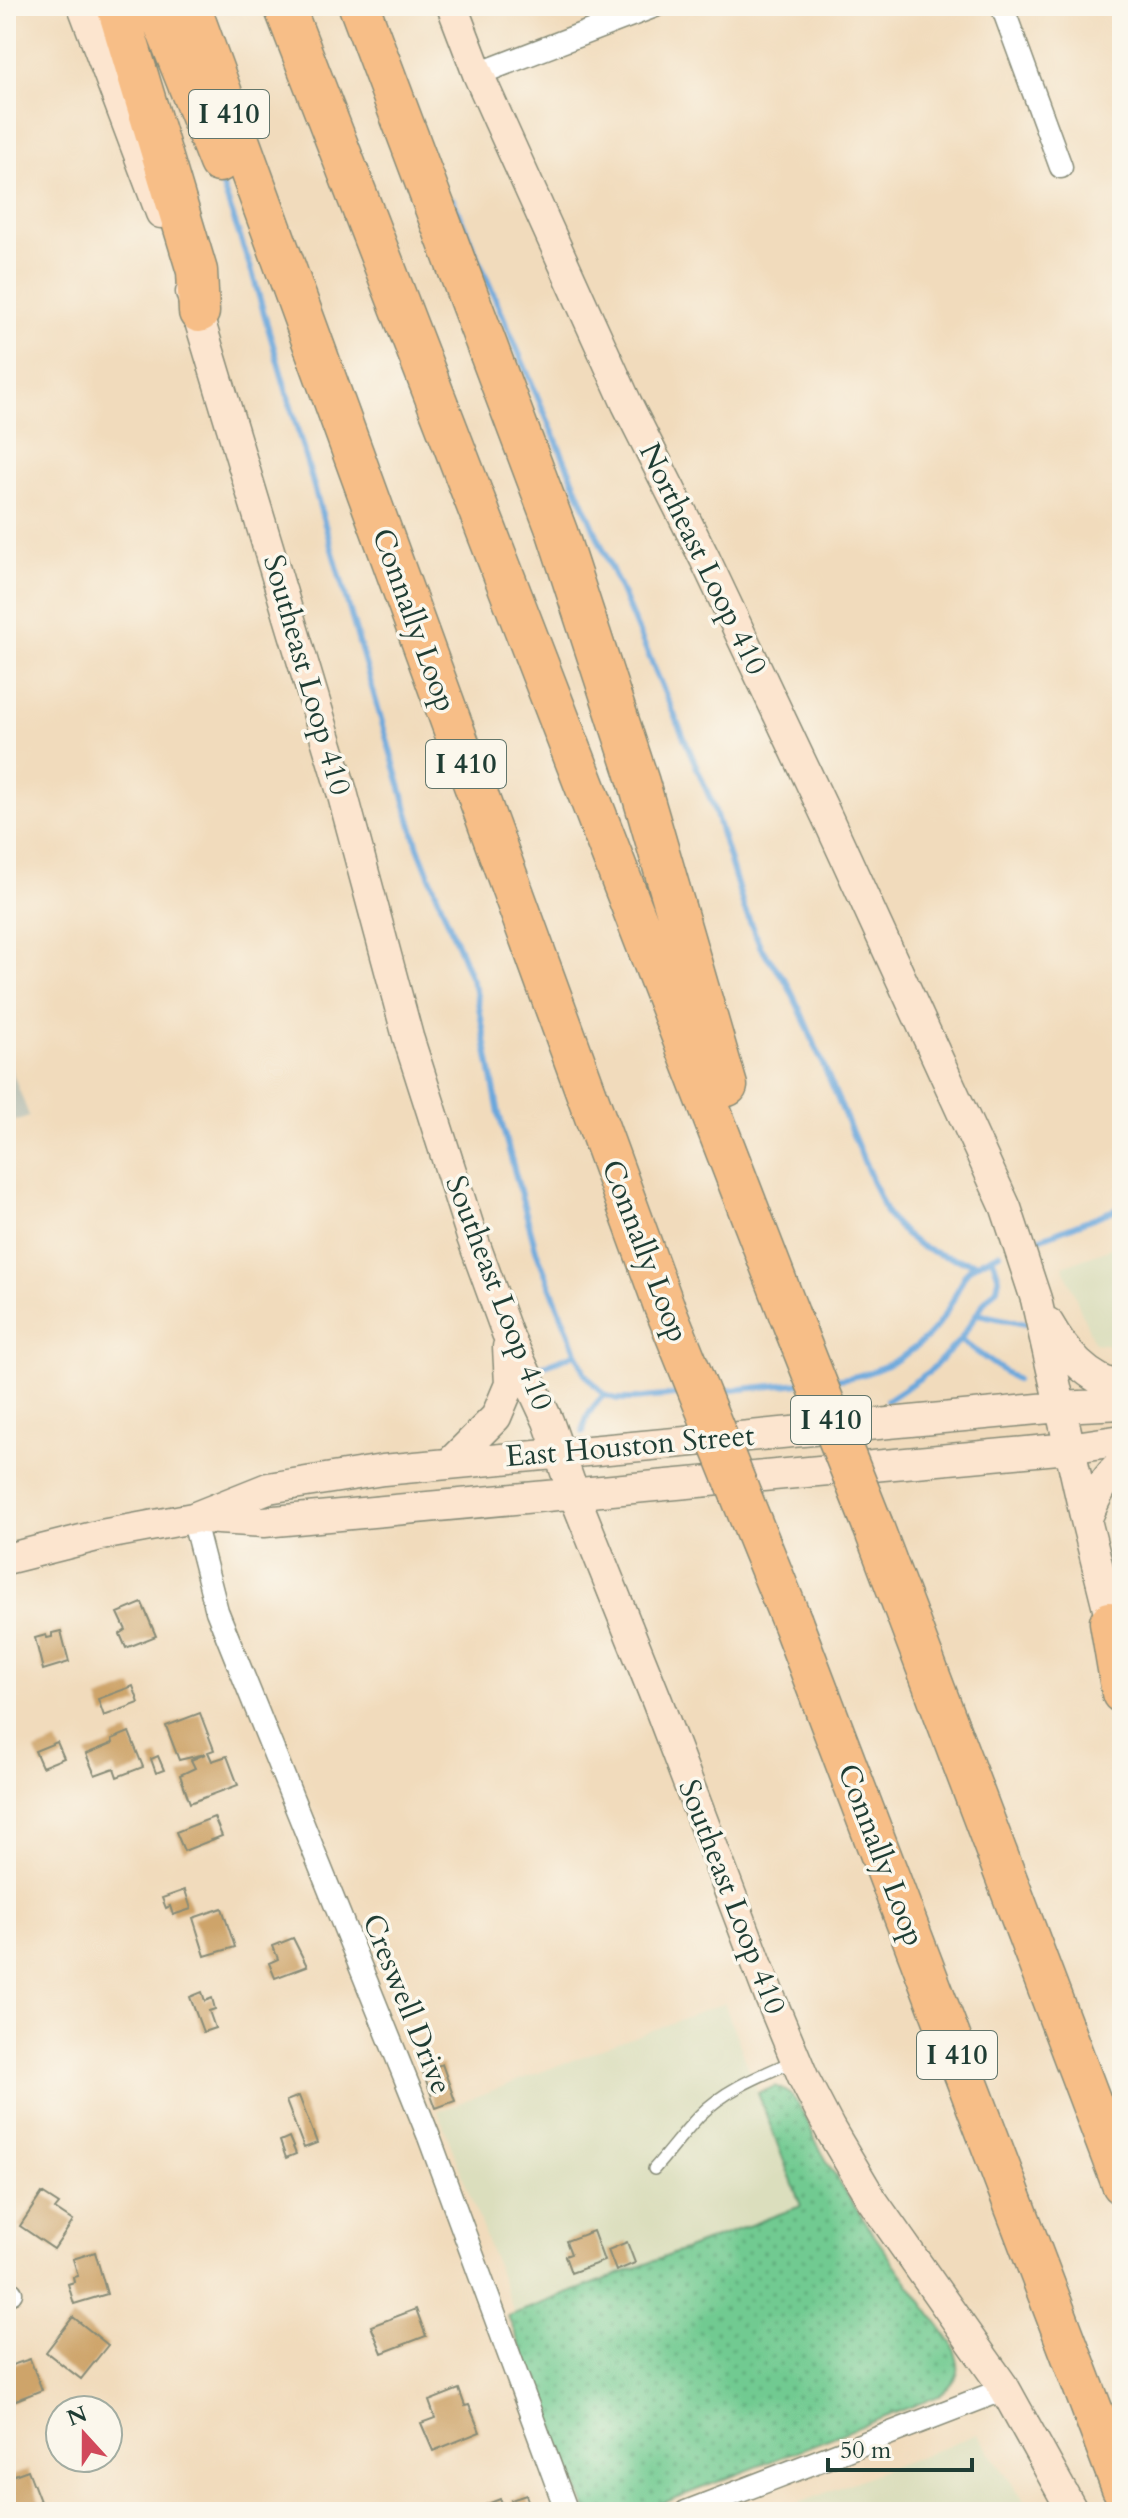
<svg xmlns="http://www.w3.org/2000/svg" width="1128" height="2518" viewBox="0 0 1128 2518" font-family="Cardo,serif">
	<defs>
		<pattern id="grass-dots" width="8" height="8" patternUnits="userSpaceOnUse" patternTransform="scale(2)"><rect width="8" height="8" fill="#71ca91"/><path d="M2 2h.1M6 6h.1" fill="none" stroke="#5ca577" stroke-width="1.8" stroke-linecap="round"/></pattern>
	</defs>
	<rect width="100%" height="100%" fill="#fbf7ec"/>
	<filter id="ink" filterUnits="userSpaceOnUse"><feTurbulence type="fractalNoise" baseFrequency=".0125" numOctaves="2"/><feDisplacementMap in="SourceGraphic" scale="16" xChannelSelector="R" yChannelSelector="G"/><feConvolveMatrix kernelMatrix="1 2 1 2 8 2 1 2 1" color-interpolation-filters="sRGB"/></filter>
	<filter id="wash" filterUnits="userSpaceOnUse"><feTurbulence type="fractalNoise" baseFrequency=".006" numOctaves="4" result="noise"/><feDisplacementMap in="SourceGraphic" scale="32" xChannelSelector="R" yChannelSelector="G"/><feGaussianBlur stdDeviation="1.8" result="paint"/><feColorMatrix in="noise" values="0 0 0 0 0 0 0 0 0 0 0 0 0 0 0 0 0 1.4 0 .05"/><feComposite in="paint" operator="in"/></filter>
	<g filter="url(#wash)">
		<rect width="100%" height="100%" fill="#f1dbbc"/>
		<path fill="#dbdebd" d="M1122,1244V1346L1094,1343L1063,1266Z
			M724,2003L801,2206L515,2315L438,2111Z
			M977,2434L1032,2512H776Z"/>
		<path fill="#c1c6ba" d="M6,1055L29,1116L6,1124Z"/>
		<path fill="url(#grass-dots)" stroke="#488462" stroke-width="2" d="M775,2086C801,2093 808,2127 820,2149C857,2217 907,2280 952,2343C962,2371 962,2376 939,2396L640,2512H587L508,2316L801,2206L758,2093Z"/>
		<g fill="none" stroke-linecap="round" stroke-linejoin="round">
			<path stroke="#6ba7dc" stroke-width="6" d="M219,176L252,272L418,847L476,991L499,1114L536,1250L585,1374L604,1395L617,1399H633L685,1394
				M453,200L713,805L744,908L761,948L786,981L800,1010L887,1215C919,1252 928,1252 974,1263
				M1117,270L1122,268
				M1034,1241L1122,1207
				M978,1314L1025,1324
				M960,1340L1016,1380
				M540,1367L577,1353
				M832,1380C878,1376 925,1351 948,1309C969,1272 956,1271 1000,1253
				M712,1392L801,1383
				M887,1400L929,1372L960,1340L985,1301L997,1288L999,1278L992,1256
				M583,1432C586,1415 592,1407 604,1395"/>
		</g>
		<g id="blocks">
			<path fill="#cea46a" d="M142,1603L156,1636L126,1648L120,1634L126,1630L118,1613Z
				M61,1631L69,1662L43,1670L35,1638L46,1635L47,1638L52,1637V1633Z
				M133,1686L139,1703L104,1716L98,1699Z
				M200,1713L214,1750L208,1752L212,1761L227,1756L238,1785L190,1803L180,1775L195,1768L191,1760L205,1754L179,1760L166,1726Z
				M129,1732L143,1767L117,1777L114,1768L95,1775L86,1754L113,1743L112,1739Z
				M57,1742L64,1758L42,1767L35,1751Z
				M158,1756L164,1770L156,1773L151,1759Z
				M214,1817L222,1836L184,1851L176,1832Z
				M185,1890L191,1909L173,1915L170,1906L166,1908L162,1898Z
				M222,1908L235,1947L205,1956L193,1918Z
				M293,1938L307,1966L275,1978L269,1963L278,1959L273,1946Z
				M202,1992L205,2001L212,1998L215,2009L209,2011L215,2028L203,2032L190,1997Z
				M442,2064L455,2101L436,2108L423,2072Z
				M299,2096L317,2143L304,2148L286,2101Z
				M289,2137L296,2154L286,2158L280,2141Z
				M42,2193L59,2204L55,2209L73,2221L54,2249L20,2226Z
				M593,2231L604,2261L571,2273L565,2256L571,2254L566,2241Z
				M627,2242L635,2263L616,2271L608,2250Z
				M95,2252L107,2294L74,2304L68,2284L74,2282L73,2277L78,2276L73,2259Z
				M416,2309L426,2336L382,2353L371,2326Z
				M73,2317L108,2345L81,2379L46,2352Z
				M30,2359L42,2390L6,2404V2367Z
				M459,2389L465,2406L469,2405L480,2432L433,2451L421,2423L435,2418L429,2401Z
				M28,2470L41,2504L20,2512H6V2478Z
				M526,2495L532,2512H516L511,2500Z
				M500,2499L506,2512H468Z"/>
		</g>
	</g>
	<g filter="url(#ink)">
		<use href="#blocks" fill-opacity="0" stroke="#888c78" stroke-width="2"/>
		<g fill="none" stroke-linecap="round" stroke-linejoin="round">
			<defs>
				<path id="service" d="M654,2169C669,2152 683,2133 699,2116C725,2089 762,2075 796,2060"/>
				<path id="minor" d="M1002,6L1061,167
					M478,74L655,6
					M193,1518L217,1611L429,2137L567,2512
					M6,2295L11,2293
					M686,2512L1005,2389"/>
				<path id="secondary" d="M83,6L161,213
					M452,6L478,74L627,404L705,559L827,817L1006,1208L1036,1299L1086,1520L1116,1640
					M191,292L342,792L408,1037L472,1237L507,1333L548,1421L573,1492L657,1701L769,1995L804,2079L830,2129L872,2200L1005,2389L1073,2512
					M1048,1323C1065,1353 1087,1379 1122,1388
					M452,1461L496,1417L510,1384L508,1347
					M203,1518L264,1522L1069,1448L1122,1440
					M1086,1520C1095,1499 1103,1478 1122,1464
					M6,1559L101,1535L193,1518L268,1488L383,1470L1060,1407L1122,1404"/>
				<path id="motorway" d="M117,6L197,271L199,312
					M157,6L219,162
					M190,6L664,1306
					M284,6L789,1314
					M359,6L557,532L639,783L727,1086
					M873,1526L1122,2184
					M792,1622L1122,2488
					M1110,1622L1122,1693"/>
			</defs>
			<use href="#service" stroke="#888c78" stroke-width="14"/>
			<use href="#minor" stroke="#888c78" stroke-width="25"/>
			<use href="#secondary" stroke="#888c78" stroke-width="33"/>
			<use href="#motorway" stroke="#888c78" stroke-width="43"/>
			<use href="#service" stroke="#fff" stroke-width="11"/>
			<use href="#minor" stroke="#fff" stroke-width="22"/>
			<use href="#secondary" stroke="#fce5cf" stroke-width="30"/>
			<use href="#motorway" stroke="#f7be87" stroke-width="40"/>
			<defs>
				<path id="motorway-bridge" d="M664,1306L792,1622
					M789,1314L873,1526"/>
			</defs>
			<use href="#motorway-bridge" stroke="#888c78" stroke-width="43" stroke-linecap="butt"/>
			<use href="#motorway-bridge" stroke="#f7be87" stroke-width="40"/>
		</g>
	</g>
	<g text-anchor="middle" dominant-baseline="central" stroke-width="7" stroke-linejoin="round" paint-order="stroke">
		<g fill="#fbf7ec" stroke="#61756b" stroke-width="2">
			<rect x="189" y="90" width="80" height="48" rx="6"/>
			<rect x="426" y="740" width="80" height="48" rx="6"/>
			<rect x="791" y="1396" width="80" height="48" rx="6"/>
			<rect x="917" y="2031" width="80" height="48" rx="6"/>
		</g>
		<g font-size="28" font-weight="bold" fill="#1f3d34">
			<text x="229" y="114">I 410</text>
			<text x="466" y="764">I 410</text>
			<text x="831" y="1420">I 410</text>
			<text x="957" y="2055">I 410</text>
		</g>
		<g font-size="30" fill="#1f3d34" stroke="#fbf7ec">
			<text transform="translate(703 559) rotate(64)">Northeast Loop 410</text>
			<text transform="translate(414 620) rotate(70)">Connally Loop</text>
			<text transform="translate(307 675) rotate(74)">Southeast Loop 410</text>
			<text transform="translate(645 1251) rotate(69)">Connally Loop</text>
			<text transform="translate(499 1293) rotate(69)">Southeast Loop 410</text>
			<text transform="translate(630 1446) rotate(-5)">East Houston Street</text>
			<text transform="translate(881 1855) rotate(69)">Connally Loop</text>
			<text transform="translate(732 1897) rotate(69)">Southeast Loop 410</text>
			<text transform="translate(407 2004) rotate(68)">Creswell Drive</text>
		</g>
	</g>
	<rect width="1128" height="2518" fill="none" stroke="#fbf7ec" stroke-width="32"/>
	<g transform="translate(84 2434) rotate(339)"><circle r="38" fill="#fbf7ec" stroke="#a3ada2" stroke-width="2"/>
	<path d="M0-6L14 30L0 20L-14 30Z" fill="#d1495b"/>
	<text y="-12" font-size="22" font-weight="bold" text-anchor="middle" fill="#1f3d34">N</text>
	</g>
	<path d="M828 2458v12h144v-12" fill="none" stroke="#1f3d34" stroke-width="4"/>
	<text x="840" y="2458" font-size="24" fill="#1f3d34" stroke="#fbf7ec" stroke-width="6" paint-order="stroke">50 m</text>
</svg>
